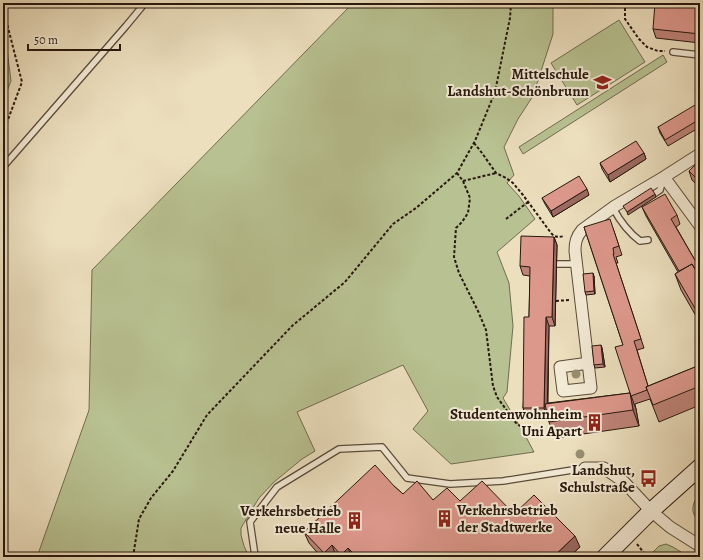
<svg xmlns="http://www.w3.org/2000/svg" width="703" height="560" viewBox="0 0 703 560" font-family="Alegreya,serif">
	<rect width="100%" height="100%" fill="#ecdfbe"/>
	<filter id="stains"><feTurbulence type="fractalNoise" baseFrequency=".005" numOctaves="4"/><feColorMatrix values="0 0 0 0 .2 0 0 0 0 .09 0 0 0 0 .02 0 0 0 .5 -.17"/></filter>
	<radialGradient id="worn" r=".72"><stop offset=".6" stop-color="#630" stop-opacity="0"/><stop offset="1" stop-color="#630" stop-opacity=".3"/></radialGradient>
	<path fill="#b8c191" stroke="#706c4f" d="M349,3H553V34L533,96L518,119L504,147L514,175L507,183L519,196L535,219L497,252L509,283L513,326L507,392L503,398L526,437L534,452L451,464L413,429L428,411L403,365L297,412L315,451L302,459L274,482L259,498L241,528V535L244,546L249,557H37L89,410L92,270L351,5Z
		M3,18L11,81L3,101Z
		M619,20L645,62L577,105L551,63Z
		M663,55L667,62L523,154L519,147Z
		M700,492V522C689,512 692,504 700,492Z
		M666,544L673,547L689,557H650L649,556L659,546Z"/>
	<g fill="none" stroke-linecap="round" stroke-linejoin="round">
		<defs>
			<path id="service" d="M673,52L700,55
				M3,167L126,26L145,3
				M654,194L660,190L664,177
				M613,208C620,221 628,232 640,241L648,240
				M557,264H577
				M256,557L255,556L250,522L277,487L339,449L382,447L407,478L450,484L503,481L585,468"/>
			<path id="minor" d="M664,177L700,226
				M589,363L560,367L563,391L591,388L575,251C575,243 576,237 582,230L615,206L664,177L700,154
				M585,468H604L624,482L651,511L670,527L700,546"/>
			<path id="secondary" d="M605,557L651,511L700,467"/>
		</defs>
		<use href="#service" stroke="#594a39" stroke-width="8"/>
		<use href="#minor" stroke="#594a39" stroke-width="13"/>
		<use href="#secondary" stroke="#28180d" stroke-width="18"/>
		<path stroke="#28180d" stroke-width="2" stroke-dasharray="3 2" stroke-linecap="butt" d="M625,3V19L639,39L647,47L658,51H665
			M3,133L22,82L5,16L4,3
			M474,143L482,153L496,173L506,178L513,183L523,195L551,233C555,238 559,237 565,236
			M457,173L463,181L470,198L468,213L462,222L456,228L454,257L459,273L478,311L486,330L493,386L497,397L505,408L516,423L528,432L541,430
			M463,181L496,173
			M506,219L528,202
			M556,301L569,300
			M637,544L647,557
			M133,557L139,519L151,498L173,471L207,415L292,326L345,282L393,224L416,208L457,173L475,141L495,92L510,18L511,3"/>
		<use href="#service" stroke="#f3ead5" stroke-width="5.5"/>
		<use href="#minor" stroke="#f3ead5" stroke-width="11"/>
		<use href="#secondary" stroke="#f3ead5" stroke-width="16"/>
	</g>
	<g fill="#988e73">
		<circle cx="576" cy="374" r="4.5"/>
		<circle cx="580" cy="454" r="4.5"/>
	</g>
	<path fill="#be8378" stroke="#28180d" d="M700,3V43L656,38L653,29Z
		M700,113V127L668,146L660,133L658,127Z
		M644,153L646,159L610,182L602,169L600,163Z
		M700,160V188L692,180L689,171Z
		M589,195L553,217L545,204L542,198Z
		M642,207L677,215L680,224L676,227L700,269V323L681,290L675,274L678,272L646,216Z
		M584,227L613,228L622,255L616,257L618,263H616L644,348L637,350L648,386L700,365V405L659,422L650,399L635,404L636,409L639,426L555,438L549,422L547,415V417H526L523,408L529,317L530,276L523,275L520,266L554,237L557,245L555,326H549L548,403L630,393L623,345Z
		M594,276L595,294L586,295L585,292Z
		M601,345L602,348L605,367L595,368L594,365Z
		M394,486L403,494L433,500L460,501L514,514L580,547L569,557H337L336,556L335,557H321L309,543L304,532Z"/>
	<path fill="#9b6a62" stroke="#28180d" d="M644,153L646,159L610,182L608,175Z
		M587,189L589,195L553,217L551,211Z
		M655,194L656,197L628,215L627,212Z
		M554,237L557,245L555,326L552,317Z
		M593,273L594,276L595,294L594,291Z
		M546,317L549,326L547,417L544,408Z
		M601,345L602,348L605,367L603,364Z
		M630,393L636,409L639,426L633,410Z
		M575,536L580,547L569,557H553Z
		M332,545L336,556L335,557H325L324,553Z
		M348,548L352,557H341V555Z"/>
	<path fill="#dd988c" stroke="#28180d" d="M655,3H700V34L653,29Z
		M695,105L700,113V119L665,140L658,127Z
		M636,141L644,153L608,175L600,163Z
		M700,160V182L689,171Z
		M579,176L587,189L551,211L542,198Z
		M651,188L655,194L627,212L623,206Z
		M665,194L677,215L671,219L700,269L696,271L692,264L679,271L642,207Z
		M610,219L619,246L613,248L614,254H613L641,339L634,341L648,386L646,387L647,390L631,396L615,347L623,345L584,227Z
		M521,236L554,237L552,317H546L544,408H523L524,317H529L530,267L520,266Z
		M692,264L700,277V317L675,274Z
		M593,273L594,291L585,292L583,274Z
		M601,345L603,364L594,365L592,346Z
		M700,365V386L653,405L646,387Z
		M630,393L633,410L549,422L545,404Z
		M375,465L394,486L403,494L417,481L433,500L447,488L460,501L482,481L514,514L534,495L575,536L553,557H357L348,548L341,555L332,545L324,553L304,532Z"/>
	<defs>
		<symbol id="school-bare" viewBox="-9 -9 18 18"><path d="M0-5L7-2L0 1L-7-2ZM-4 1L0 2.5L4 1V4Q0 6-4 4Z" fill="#8f2418" stroke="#f3ead5" stroke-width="2.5" paint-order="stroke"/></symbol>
		<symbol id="building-bare" viewBox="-9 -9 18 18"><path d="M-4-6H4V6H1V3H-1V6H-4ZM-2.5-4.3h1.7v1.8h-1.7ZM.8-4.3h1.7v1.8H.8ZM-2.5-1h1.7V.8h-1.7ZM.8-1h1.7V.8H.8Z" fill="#8f2418" stroke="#f3ead5" stroke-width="2.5" paint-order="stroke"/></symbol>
		<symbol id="bus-bare" viewBox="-9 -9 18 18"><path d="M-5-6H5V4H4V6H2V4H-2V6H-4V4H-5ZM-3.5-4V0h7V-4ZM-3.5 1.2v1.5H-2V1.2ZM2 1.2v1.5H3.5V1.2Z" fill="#8f2418" stroke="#f3ead5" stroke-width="2.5" paint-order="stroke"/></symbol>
	</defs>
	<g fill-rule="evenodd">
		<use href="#school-bare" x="590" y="70" width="25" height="25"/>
		<use href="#building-bare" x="582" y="410" width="25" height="25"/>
		<use href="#bus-bare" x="636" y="466" width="25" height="25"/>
		<use href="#building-bare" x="432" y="506" width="25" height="25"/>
		<use href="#building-bare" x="342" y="508" width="25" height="25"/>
	</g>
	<g text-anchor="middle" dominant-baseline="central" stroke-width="4" stroke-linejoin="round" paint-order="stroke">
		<g font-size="15" font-weight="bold" fill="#28180d" stroke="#f3ead5" text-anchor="end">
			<text x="589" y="74">Mittelschule<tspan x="589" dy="17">Landshut-Schönbrunn</tspan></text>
			<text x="582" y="414">Studentenwohnheim<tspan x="582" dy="17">Uni Apart</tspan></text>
			<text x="635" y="470">Landshut,<tspan x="635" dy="17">Schulstraße</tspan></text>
			<text x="457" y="510" text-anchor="start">Verkehrsbetrieb<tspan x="457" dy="17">der Stadtwerke</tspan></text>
			<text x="341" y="511">Verkehrsbetrieb<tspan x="341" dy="17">neue Halle</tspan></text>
		</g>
	</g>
	<rect width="703" height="560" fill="none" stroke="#ecdfbe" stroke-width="16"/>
	<rect x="4" y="4" width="695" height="552" fill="none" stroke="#28180d" stroke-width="2"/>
	<rect x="8" y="8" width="687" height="544" fill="none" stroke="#28180d"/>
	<path d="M28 44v6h92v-6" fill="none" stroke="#28180d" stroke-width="2"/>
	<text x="34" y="44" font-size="12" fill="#28180d" stroke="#f3ead5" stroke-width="3" paint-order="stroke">50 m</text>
	<rect width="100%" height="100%" filter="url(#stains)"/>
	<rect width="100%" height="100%" fill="url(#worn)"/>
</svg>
